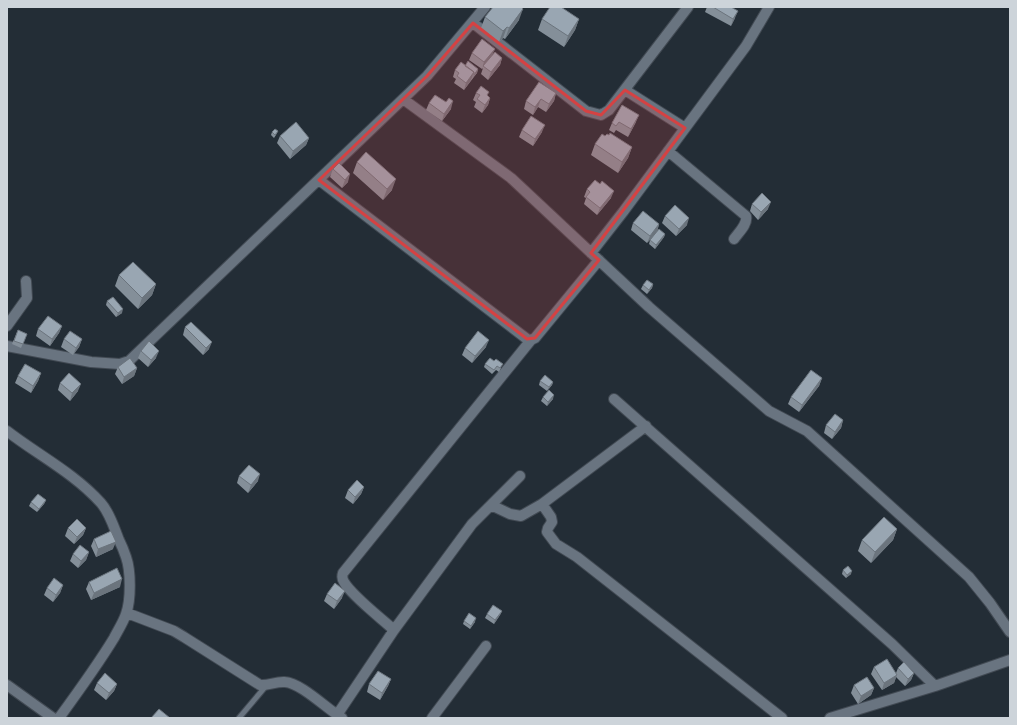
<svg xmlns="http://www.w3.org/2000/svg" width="1017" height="725" viewBox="0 0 1017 725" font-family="'Varela Round',sans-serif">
	<rect width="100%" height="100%" fill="#232d36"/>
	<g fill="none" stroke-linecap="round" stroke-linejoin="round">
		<defs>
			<path id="lane" d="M239,718L266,686"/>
			<path id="street" d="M473,23L586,111L601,115L609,110L688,7
				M625,90L685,128
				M403,99L511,178L649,307L769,411L807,431L969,577L990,603L1010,632
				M668,151L746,216C748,224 739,232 734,239
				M319,180L527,339L531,340L535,338L599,260
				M591,253L623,212L746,46L769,7
				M7,326L27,298L26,281
				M7,346L91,362L120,364L129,361L427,76L485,7
				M614,399L892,644L935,686
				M7,431C38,455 74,473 101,503C110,513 114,528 119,540C122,546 124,551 126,557C131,571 131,600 126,614C123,623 118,630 114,638C97,666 78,692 59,718
				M542,504L646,426
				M491,505L510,514L521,516L542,504L551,517L552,522L548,528L547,532L556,544L577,557L782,718
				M127,613L174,631L184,637L260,685C269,686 276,681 285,682C301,683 327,709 342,718
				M394,630C381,618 352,596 344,582C342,579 342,576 343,573L531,340
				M7,685L53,718
				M337,715L394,630L472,524L520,476
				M432,718L486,646
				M830,718L935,686L1010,660"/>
		</defs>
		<use href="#lane" stroke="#424a53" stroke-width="7"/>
		<use href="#street" stroke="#424a53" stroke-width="12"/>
		<use href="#lane" stroke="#697480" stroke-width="5"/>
		<use href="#street" stroke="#697480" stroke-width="10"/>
	</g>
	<path fill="#848f99" d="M707,7H731L735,18L731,26L705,12Z
		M485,17L519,20L505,39L503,38L499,42L481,28Z
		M542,19H579L575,30L564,47L538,30Z
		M472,53L502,58L500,65L488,80L481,74L483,68L482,69L469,60Z
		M465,66L478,69L477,73L464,90L454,83L456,79L453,77L455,70Z
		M476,93L488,96L490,98L488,105L482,113L474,107L476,102L473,100Z
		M556,93L554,101L546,112L538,107L533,115L524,109L526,101Z
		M429,103L451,109L442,121L426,110Z
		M622,105L636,122L628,137L616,130L614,133L609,130L612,123Z
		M522,130L542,132L533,146L519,137Z
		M278,131L276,135L274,138L271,135L272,132Z
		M280,136L309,138L306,145L290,159L277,143Z
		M605,136L632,147L628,158L618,173L591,155L595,144Z
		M357,162L392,190L383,200L353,173Z
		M333,169L348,182L342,188L330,177Z
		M587,189L611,198L597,215L584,204L586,198L584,197Z
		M752,204L768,209L758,220L750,211Z
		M665,216L687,225L676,236L662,223Z
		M633,223L659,224L657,232L647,243L631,230Z
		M665,234L664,237L655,249L649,244L650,240Z
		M119,275L156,284L152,295L138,309L115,286Z
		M653,284L652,288L647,294L641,289L643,285Z
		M107,301L122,313L116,317L106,305Z
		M62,326L59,333L50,346L36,336L38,329Z
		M185,327L209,349L203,355L183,335Z
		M18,330L27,334L21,348L12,344Z
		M64,339H82L79,347L73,355L61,347Z
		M486,347L472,363L462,355L465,348Z
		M141,351L156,358L148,367L138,358Z
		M490,358L501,368L499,372L496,370L492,374L484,367L485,364Z
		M118,367L137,368L134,376L122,384L115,374Z
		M41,373L38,381L31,393L15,383L18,376Z
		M822,378L819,386L799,412L788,404L791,397Z
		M540,381L553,382L552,385L547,391L539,385Z
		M60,383L78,391L70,401L58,390Z
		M543,397L553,399L547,406L541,401Z
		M843,420L841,428L832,439L824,433L826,425Z
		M239,476L258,481L248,493L237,483Z
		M364,487L361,494L353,504L345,498L348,490Z
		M46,500L44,504L37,512L29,506L31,502Z
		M68,528H86L83,535L74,544L65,536Z
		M897,529L893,540L871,563L858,551L862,540Z
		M94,539L113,549L96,557L91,546Z
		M89,552L86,560L78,568L70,561L73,554Z
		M843,570L851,574L846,578L842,574Z
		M89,582L120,587L91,600L86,589Z
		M63,585L60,593L53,602L44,595L47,588Z
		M327,594L342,598L334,609L324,601Z
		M502,611L500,615L494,624L485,618L487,614Z
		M464,621L475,622L470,629L463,624Z
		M874,667L896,673L898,668L914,673L911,680L905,686L896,677L894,683L882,690L871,674Z
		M391,679L388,686L380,700L367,692L369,684Z
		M97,683L117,684L114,691L106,700L94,690Z
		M854,685L874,688L871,695L858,704L851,693Z"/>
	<path fill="#6b747d" d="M523,9L519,20L505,39L509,28Z
		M738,11L735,18L731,26L733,19Z
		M579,19L575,30L564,47L568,36Z
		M507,27L503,38L499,42L503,31Z
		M495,49L492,56L483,66L482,69L484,62Z
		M502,58L500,65L488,80L491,72Z
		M478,69L477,73L472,78Z
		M474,72L471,80L464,90L466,83Z
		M556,93L554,101L546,112L549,104Z
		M490,98L488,105L482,113L485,105Z
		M541,99L538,107L533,115L535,107Z
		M453,101L451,109L442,121L444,114Z
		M639,115L636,122L628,137L631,129Z
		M545,125L542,132L533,146L535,139Z
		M309,138L306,145L290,159L293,151Z
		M632,147L628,158L618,173L622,162Z
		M350,174L348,182L342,188L345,180Z
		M396,179L392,190L383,200L387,189Z
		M614,191L611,198L597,215L600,208Z
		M771,202L768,209L758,220L761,212Z
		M689,218L687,225L676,236L679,229Z
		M659,224L657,232L647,243L650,236Z
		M665,234L664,237L655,249L656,245Z
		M156,284L152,295L138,309L142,298Z
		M653,284L652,288L647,294L649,290Z
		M123,309L122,313L116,317L118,313Z
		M62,326L59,333L50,346L52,339Z
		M82,339L79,347L73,355L76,348Z
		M489,340L486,347L472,363L475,356Z
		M212,342L209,349L203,355L206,348Z
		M159,351L156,358L148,367L151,360Z
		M137,368L134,376L122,384L124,377Z
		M41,373L38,381L31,393L33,386Z
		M822,378L819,386L799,412L802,405Z
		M553,382L552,385L547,391L549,387Z
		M81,384L78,391L70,401L72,393Z
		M554,395L553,399L547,406L548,402Z
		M843,420L841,428L832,439L835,432Z
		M260,474L258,481L248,493L251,485Z
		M364,487L361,494L353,504L355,497Z
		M46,500L44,504L37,512L39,509Z
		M86,528L83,535L74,544L77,537Z
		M897,529L893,540L871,563L875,552Z
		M116,542L113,549L96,557L98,549Z
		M89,552L86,560L78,568L81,561Z
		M852,571L851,574L846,578L847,575Z
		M122,579L120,587L91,600L94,593Z
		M63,585L60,593L53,602L56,595Z
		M345,591L342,598L334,609L337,601Z
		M502,611L500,615L494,624L495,620Z
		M476,618L475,622L470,629L471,626Z
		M914,673L911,680L905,686L908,679Z
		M897,675L894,683L882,690L884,683Z
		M391,679L388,686L380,700L382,693Z
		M117,684L114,691L106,700L109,693Z
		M874,688L871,695L858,704L861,696Z"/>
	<path fill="#99a6b2" stroke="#6b747d" d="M493,7H521L523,9L509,28L507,27L503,31L485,17Z
		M550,7H561L579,19L568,36L542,19Z
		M713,7H731L738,11L733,19Z
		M482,39L495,49L484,62L472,53Z
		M495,52L502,58L491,72L483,66Z
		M468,61L478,69L474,75V72L465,66Z
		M461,62L474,72L466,83L457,76L459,73L455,70Z
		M539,82L556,93L549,104L541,99L535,107L526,101Z
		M481,86L489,92L487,95L490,98L485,105L477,99L480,95L476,93Z
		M435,95L446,102L449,98L453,101L444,114L429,103Z
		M622,105L639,115L631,129L619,122L616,126L612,123Z
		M531,116L545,125L535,139L522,130Z
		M296,122L309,138L293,151L280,136Z
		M275,129L278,131L275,135L272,132Z
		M610,133L632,147L622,162L595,144L602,134L605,136L607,134L609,135Z
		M366,152L396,179L387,189L357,162Z
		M339,163L350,174L345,180L333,169Z
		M595,180L600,184L602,181L614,191L600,208L586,197L590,192L587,189Z
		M762,193L771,202L761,212L752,204Z
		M675,205L689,218L679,229L665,216Z
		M643,211L659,224L650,236L633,223Z
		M659,229L665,234L656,245L650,240Z
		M133,262L156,284L142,298L119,275Z
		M647,280L653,284L649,290L643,285Z
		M113,297L123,309L118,313L107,301Z
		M48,316L62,326L52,339L38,329Z
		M191,322L212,342L206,348L185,327Z
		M18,330L27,334L23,344L14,341Z
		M70,331L82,339L76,348L64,339Z
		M478,331L489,340L475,356L465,348Z
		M149,341L159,351L151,360L141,351Z
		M130,358L137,368L124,377L118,367Z
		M490,358L494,361L496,359L503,364L500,368L497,366L494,370L485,364Z
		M25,364L41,373L33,386L18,376Z
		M811,370L822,378L802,405L791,397Z
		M69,373L81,384L72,393L60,383Z
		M545,375L553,382L549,387L540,381Z
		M549,390L554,395L548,402L543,397Z
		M835,414L843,420L835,432L826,425Z
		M249,465L260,474L251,485L239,476Z
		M357,480L364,487L355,497L348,490Z
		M38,494L46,500L39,509L31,502Z
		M884,517L897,529L875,552L862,540Z
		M77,519L86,528L77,537L68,528Z
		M111,531L116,542L98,549L94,539Z
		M80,545L89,552L81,561L73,554Z
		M848,566L852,571L847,575L843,570Z
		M117,568L122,579L94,593L89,582Z
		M54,578L63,585L56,595L47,588Z
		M335,583L345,591L337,601L327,594Z
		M493,605L502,611L495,620L487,614Z
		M469,613L476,618L471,626L464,621Z
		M887,659L897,675L884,683L874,667Z
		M904,662L914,673L908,679L898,668Z
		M378,671L391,679L382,693L369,684Z
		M105,673L117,684L109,693L97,683Z
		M867,677L874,688L861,696L854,685Z
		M159,709L170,718H151Z"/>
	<path fill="#d54243" fill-opacity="0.2" stroke="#d54243" stroke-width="3" stroke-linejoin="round" d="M473,23L586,111L601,115L625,90L685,128L591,253L599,260L535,338L527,339L319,180L427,76Z"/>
	<rect width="1017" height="725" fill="none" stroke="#cdd4da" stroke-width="16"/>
</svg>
